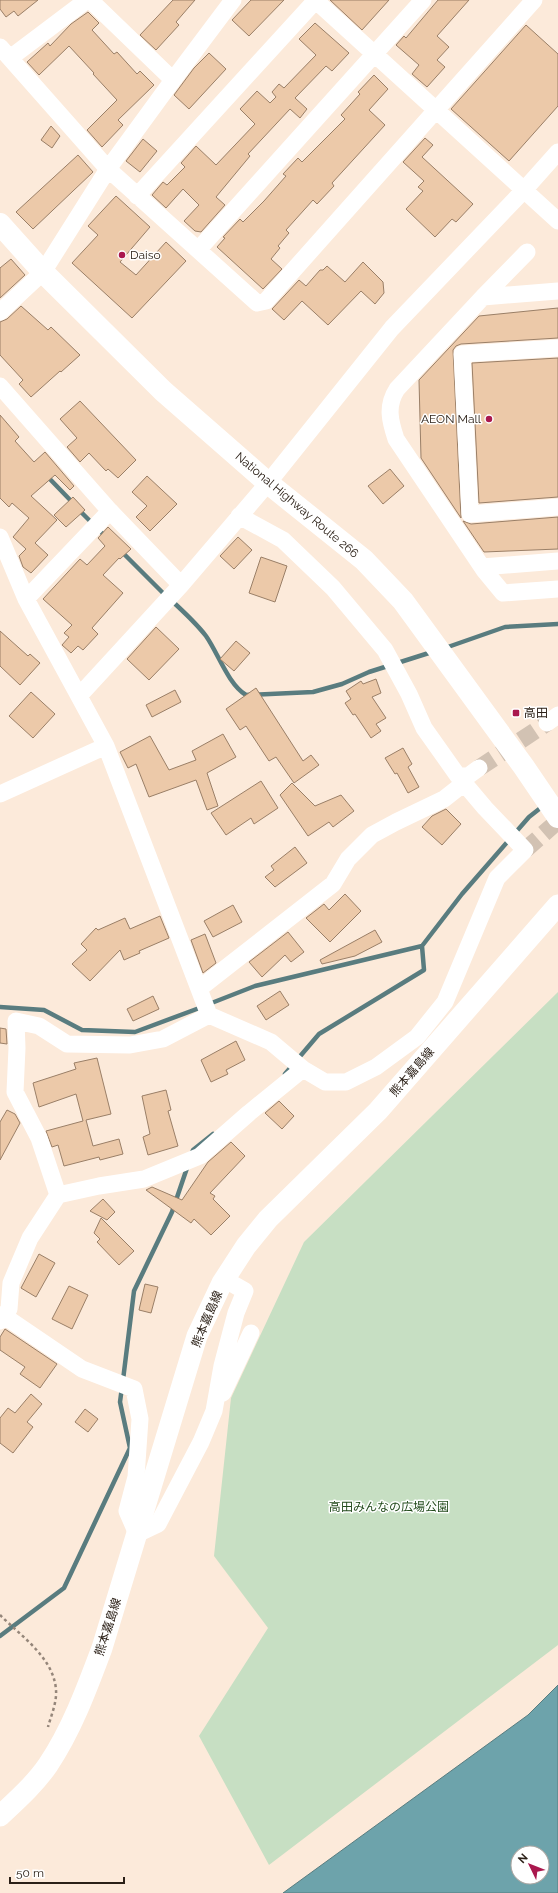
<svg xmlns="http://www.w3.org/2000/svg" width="558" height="1893" viewBox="0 0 558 1893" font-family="Raleway,'Noto Sans JP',sans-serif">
	<rect width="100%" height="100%" fill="#fceada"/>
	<path fill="#c7dfc3" d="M558,992V1645L269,1865L199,1736L268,1628L214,1556L231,1398L304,1242Z"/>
	<path fill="#6da3ab" stroke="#597c7f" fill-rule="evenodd" d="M558,1685V1893H283L528,1715ZM518,1853H542V1877H518Z"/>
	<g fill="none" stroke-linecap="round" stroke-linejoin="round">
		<path stroke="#597c7f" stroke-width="4.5" d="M46,475L74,504
			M79,510L106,537
			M122,552L166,596
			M172,601C184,612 196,623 206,636C218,653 228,684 246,695L313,692L342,684L369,672L432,652
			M445,648L505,627L558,624
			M209,1004L255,986L422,946L462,894L529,817L543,806
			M0,1007L44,1010L82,1030L135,1032L202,1007
			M285,1074L319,1034L424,970L422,946
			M191,1155L193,1150L213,1134
			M123,1380L134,1291L172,1212L188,1165
			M0,1636L64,1588L130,1448L120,1402L122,1387"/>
	</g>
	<path fill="#ecc9a9" stroke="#9a7f67" d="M0,0H38L18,16L14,11L6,17L0,9Z
		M173,0H195L176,22L179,25L156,50L140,35Z
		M251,0H284L249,36L232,20Z
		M330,0H389L362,30Z
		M438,0H469L437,36L449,47L437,60L445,67L427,87L412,74L419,65L396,45L404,36L406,38Z
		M88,12L99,23L92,30L114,54L117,52L137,74L140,71L154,85L118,120L123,125L102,147L87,130L117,100L93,74L94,73L69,46L39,75L27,62L48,43L50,46L71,24Z
		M315,23L349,53L332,71L326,66L295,98L307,109L300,118L290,109L248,154L250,156L216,197L225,205L201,232L195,231L184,221L199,205L183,189L166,208L152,195L163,182L167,185L185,167L181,163L196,146L216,165L255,124L240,109L257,91L270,103L276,97L272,92L279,84L284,88L316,55L299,39Z
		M526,25L558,54V106L509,161L451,109Z
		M209,53L226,69L189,109L174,95L194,68Z
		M374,75L388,89L369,110L385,125L332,183L334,186L317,204L313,200L286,230L289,233L278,246L280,248L271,259L282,269L263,289L217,247L225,238L223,237L240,219L243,222L264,201L286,176L283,174L298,158L302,162L345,119L341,115L360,94L358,92Z
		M51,126L60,136L52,148L41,140Z
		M425,138L433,145L422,157L473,204L456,222L452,219L435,237L406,209L423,191L418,187L424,181L403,162Z
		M143,139L157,151L140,172L126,161Z
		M78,155L93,172L33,229L16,212Z
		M116,196L150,227L120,262L136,275L166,242L186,261L132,318L72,263L98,235L88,226Z
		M11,259L25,275L0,298V268Z
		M363,262L383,282L384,293L375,304L361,291L328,325L302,301L284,320L272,309L299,280L306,286L320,270H323L327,266L345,282Z
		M21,306L48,330L51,327L80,355L61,372L60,371L31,397L19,384L23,380L0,355V322L7,319Z
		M558,308V338L461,344L456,346L453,350L461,518L421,458L419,380L479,316Z
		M558,358V497L479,503L472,363Z
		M80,401L136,460L118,478L108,469L106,471L89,453L80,462L67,447L77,438L60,419Z
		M0,415L19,437L15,441L34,462L45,452L74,486L70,490L55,475L31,496L57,520L35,543L48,555L31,573L23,567L19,556L26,549L13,537L29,518L12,503L9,507L0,498Z
		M390,469L404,486L383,504L368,486Z
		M147,476L177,504L150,531L136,517L147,506L132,492Z
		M73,497L85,510L66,527L54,515Z
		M558,517V549L484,552L463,521L471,524Z
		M108,527L131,549L120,559L119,558L103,575L123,593L92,628L98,634L83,650L78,646L71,653L62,645L69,637L64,633L72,625L43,599L80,559L87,565L105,546L98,538Z
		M238,537L252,550L234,569L220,556Z
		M261,557L287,566L275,602L249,593Z
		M156,627L179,649L149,680L127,659Z
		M0,631L28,656L30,654L40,663L20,685L0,666Z
		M236,641L250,653L234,671L220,659Z
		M376,679L381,693L372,697L386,718L376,724L381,731L371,738L355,714L353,715L345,703L351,699L346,691L361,681L363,684Z
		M256,688L303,761L311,755L319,765L294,783L276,757L269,761L246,726L240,730L226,709Z
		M175,690L181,702L152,717L146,705Z
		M31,692L55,714L33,738L9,716Z
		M223,734L236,757L207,773L218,806L207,810L196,780L149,797L136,764L128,768L120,752L150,736L169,770L196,760L192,751Z
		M403,748L412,764L408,767L419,787L408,793L397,773L395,774L385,758Z
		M261,781L278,808L254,824L251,818L226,835L211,813Z
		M292,783L315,806L341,795L354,811L333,827L329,822L308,836L280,795Z
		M446,809L461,824L442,845L422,827L432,816Z
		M295,847L307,863L275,887L265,877L274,870L271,866Z
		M345,894L361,911L330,942L306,918L324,904L329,910Z
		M233,905L242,922L213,937L204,921Z
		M160,916L169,938L139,951L140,953L124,960L120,950L90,981L72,964L87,950L81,944L96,928L98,930L125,918L130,929Z
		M375,930L382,942L355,956L322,964L320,960Z
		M288,932L304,952L291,962L285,955L262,977L249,962Z
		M205,934L216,963L203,973L191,940Z
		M280,991L289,1005L266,1020L257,1006Z
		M153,996L159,1009L133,1021L127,1009Z
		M0,1028L6,1029L7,1044L0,1043Z
		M236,1041L245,1060L226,1070L228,1074L211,1082L201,1060Z
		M97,1058L111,1114L86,1120L93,1146L119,1139L123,1154L100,1160L99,1157L64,1166L58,1145L52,1147L46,1131L83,1121L76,1094L39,1107L33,1083L76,1069L74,1063Z
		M166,1090L171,1110L168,1111L178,1146L148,1155L143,1137L150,1134L142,1096Z
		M279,1101L294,1116L282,1129L265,1113Z
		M7,1110L15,1114L20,1123L0,1160V1122Z
		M231,1142L245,1156L210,1193L215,1196L213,1199L230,1216L211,1235L194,1219L191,1223L146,1190L152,1187L182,1200L208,1162Z
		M103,1199L115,1212L107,1220L90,1211Z
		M101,1218L134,1251L119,1265L97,1242L100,1239L94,1233Z
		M39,1254L55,1263L36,1297L21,1288Z
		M145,1284L158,1287L151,1313L139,1310Z
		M69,1286L88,1295L72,1329L52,1319Z
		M5,1329L57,1364L40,1388L20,1374L25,1367L0,1350V1337Z
		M31,1394L42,1404L27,1422L33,1427L13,1453L0,1443V1418L8,1408L15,1413Z
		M85,1409L98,1419L88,1432L75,1422Z"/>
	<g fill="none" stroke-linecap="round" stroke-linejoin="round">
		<path stroke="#d2c2b3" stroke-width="17" stroke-dasharray="17 8" stroke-linecap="butt" d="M479,768L547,723
			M525,850L558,821"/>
		<path stroke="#95867a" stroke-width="2.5" stroke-dasharray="3 3" stroke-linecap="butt" d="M0,1615C21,1636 54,1658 56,1690C57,1702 51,1716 48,1727"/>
		<path stroke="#fff" stroke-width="17" d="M90,0L173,80
			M315,0L558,221
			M0,47L108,169L257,303L266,301L534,0
			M10,58L87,0
			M137,196L316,0
			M198,250L423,0
			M558,291L483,297L397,389C386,406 390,421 396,439L484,570L503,593L558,589
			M483,297L527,252
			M0,312L43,272L108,169L173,80L233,0
			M558,348L462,354L470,514L558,507
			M0,386L110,511L181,585
			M239,516L283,540L333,588L385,650L409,694L424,728L458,776H468L479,768
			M0,537L26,599L106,746L209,1015L271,1042L303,1069L325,1082H346L376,1067L417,1037L445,1002L497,878L525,850L485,808L458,776
			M482,567L558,561
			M26,599L110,511
			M79,696L181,585L268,483L392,328L525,189L558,152
			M547,723L558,715
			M0,794L106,746
			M200,988L333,884L348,859L372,835L396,822L444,799L458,788L462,781
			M58,1195L39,1138L15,1092L17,1048L16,1021L39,1026L67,1044L130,1045L163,1039L209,1015
			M4,1316L82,1369L134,1389L140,1419L136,1477L127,1511L137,1534L158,1524L201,1442L214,1411L222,1366L236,1313L245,1291L224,1279
			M0,1321L9,1309L11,1283L30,1238L58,1195L99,1186L144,1179L200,1156L249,1113L303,1069
			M223,1393L251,1333"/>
		<path stroke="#fff" stroke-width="21" d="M0,1816C17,1800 35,1784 48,1765C72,1729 87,1688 102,1648L197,1336L222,1283L246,1246L268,1219L378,1111L558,905"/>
		<path stroke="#fff" stroke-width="22" d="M0,224L43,272L163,391L268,483L364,560L403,601L524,767L558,817"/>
	</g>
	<g fill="#aa184e" stroke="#fff" stroke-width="1.5">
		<circle cx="122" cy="255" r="4"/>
		<circle cx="489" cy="419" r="4"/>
		<rect x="512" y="709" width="8" height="8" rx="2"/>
	</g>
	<g text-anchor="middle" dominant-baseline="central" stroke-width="3" stroke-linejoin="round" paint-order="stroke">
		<g font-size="12" fill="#2b2017" stroke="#fff" text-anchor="start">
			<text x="130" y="255">Daiso</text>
			<text x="481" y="419" text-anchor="end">AEON Mall</text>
			<text x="524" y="713">高田</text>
		</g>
		<g font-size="12" fill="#2b2017" stroke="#fff">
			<text transform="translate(297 505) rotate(40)">National Highway Route 266</text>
			<text transform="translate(412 1072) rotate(-49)">熊本嘉島線</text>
			<text transform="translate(207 1319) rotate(-67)">熊本嘉島線</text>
			<text transform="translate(108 1627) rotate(-72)">熊本嘉島線</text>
		</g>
		<g font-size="12" fill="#234b1c" stroke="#fff">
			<text x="389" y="1507">高田みんなの広場公園</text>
		</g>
	</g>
	<g transform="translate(530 1865) rotate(313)"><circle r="19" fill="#ffffff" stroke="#aaa6a2"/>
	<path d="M0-3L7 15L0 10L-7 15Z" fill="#aa184e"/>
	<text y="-6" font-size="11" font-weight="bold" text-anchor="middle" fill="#2b2017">N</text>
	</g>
	<path d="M10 1877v6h114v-6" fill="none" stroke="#2b2017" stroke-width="2"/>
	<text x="16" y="1877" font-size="12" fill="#2b2017" stroke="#ffffff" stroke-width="3" paint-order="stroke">50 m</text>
</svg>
